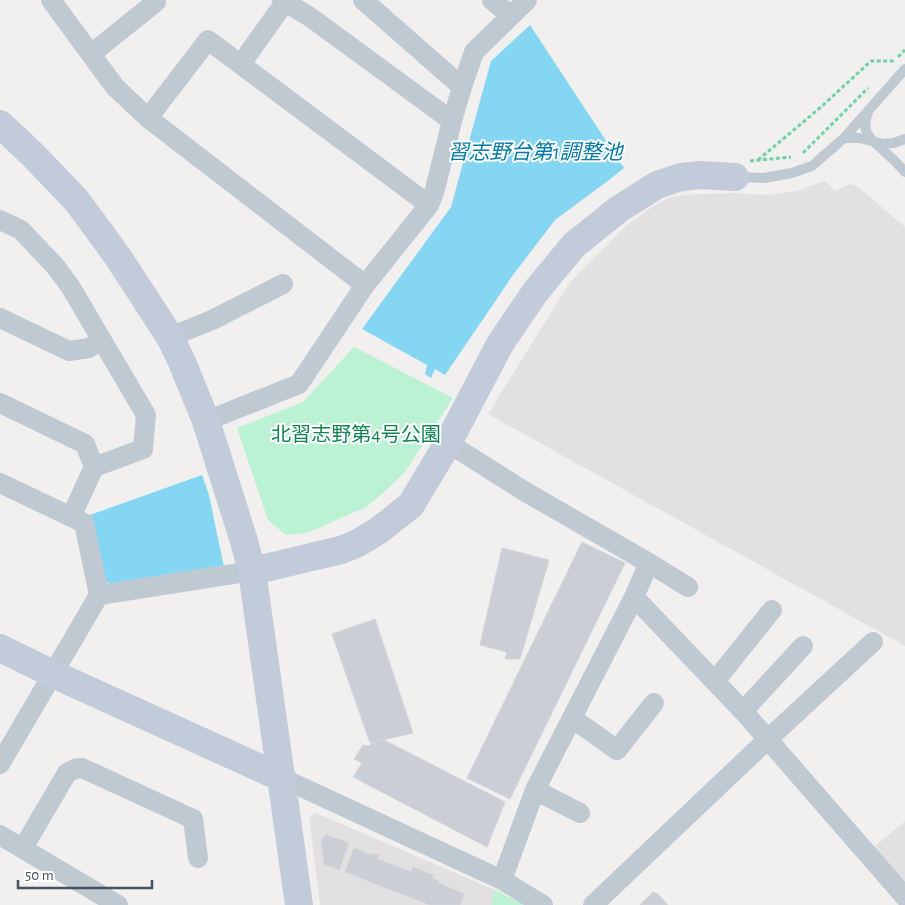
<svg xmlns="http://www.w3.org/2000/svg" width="905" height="905" viewBox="0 0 905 905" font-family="'Alegreya Sans','Noto Sans JP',sans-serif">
	<rect width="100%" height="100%" fill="#f2efef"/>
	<path fill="#e3e0e1" d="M825,181L836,191L850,184L857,186L905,227V646L488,414L570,282L626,226L652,207L670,197L697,194L734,193L768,195L797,191Z
		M316,813L495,890L491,905H320L309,816Z
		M905,821V885L873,848Z"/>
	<path fill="#bbf2d3" d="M354,347L453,398L405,472L384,492L366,507L307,533L286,535L268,520L237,428L303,402Z
		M495,890L524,905H491Z"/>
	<path fill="#85d6f2" d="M530,25L624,168L609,180L555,220L513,275L445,375L435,369L431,378L425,374L427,365L362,329L451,207L491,61Z
		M202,475L209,495L224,567L113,586L104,580L87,516Z"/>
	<path fill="#cbced4" stroke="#d3d5db" d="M582,542L625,563L510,799L467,778Z
		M502,548L549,560L520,659H505L507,652L480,645Z
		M375,619L413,733L370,743L332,634Z
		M384,740L505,802L487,847L353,777L362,763L354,759L363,745L369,746L372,743Z
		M326,835L349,843L339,870L324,864L321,840Z
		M354,848L371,855L372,853L379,855L377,859L412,872L413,867L433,875L432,878L439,881L438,883L464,894L460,905H430L345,872Z
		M653,892L658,894L668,905H640Z"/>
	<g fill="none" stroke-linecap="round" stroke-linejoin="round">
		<path stroke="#71d2a6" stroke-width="3" stroke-dasharray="4 2.5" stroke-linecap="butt" d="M898,57L905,50
			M803,153L868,88
			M758,160L821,107L871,61H894
			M750,161L791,157"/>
		<path stroke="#bfc9d2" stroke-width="10" d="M868,112C860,134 871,138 885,152C892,158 899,165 905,172
			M844,138H859L884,144L894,143L905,139
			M736,177L764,178L792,173L812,166L844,138L905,69"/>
		<path stroke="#bfc9d2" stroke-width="20" d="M51,0L115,87L148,118L365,285
			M282,0L310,17L452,121
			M363,0L462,87
			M492,0L510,15
			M91,54L156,2L155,0
			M241,64L285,2
			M148,118L208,40L429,205
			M0,220L21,230L55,266L70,286L146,415L143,449L94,467
			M0,318L69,351L89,348L102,340
			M170,337L212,320L283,284
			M0,403L85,444L94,467L71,517
			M206,421L299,384L365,285L429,205L434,193L452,121L462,87L474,52L527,0
			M448,443L524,491L649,563L634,597L535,790L502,880
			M0,483L84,523L99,595L0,764
			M649,563L688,587
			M99,595L252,571
			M634,597L743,711L905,897
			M715,681L772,610
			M743,711L803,646
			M572,718L617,750L654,703
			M282,778L502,880L543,905
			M535,790L580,813
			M0,835L118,905
			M23,848L67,773L75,769L82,768L193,819L198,858
			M593,905L767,740L873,642"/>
		<path stroke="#c1cbd9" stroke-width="28" d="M0,124L32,154L77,201L118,257L170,337L182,362L206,421L244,541L252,571L299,905
			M252,571L341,550L358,543L378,531L411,505L448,443L500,344L536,291L574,245L619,209L657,185L681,177L701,175L735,177
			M0,648L53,674L282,778"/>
	</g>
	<g text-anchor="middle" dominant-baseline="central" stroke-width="4" stroke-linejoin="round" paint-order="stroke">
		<g font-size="20" fill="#118550" stroke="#fff">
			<text x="356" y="435">北習志野第4号公園</text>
		</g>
		<g font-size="21" font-style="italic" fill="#047ba4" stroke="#fff">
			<text x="535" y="152">習志野台第1調整池</text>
		</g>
	</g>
	<path d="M18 880v8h134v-8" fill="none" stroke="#46525e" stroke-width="2.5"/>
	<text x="25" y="880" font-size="15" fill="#46525e" stroke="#ffffff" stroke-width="4" paint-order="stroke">50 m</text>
</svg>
